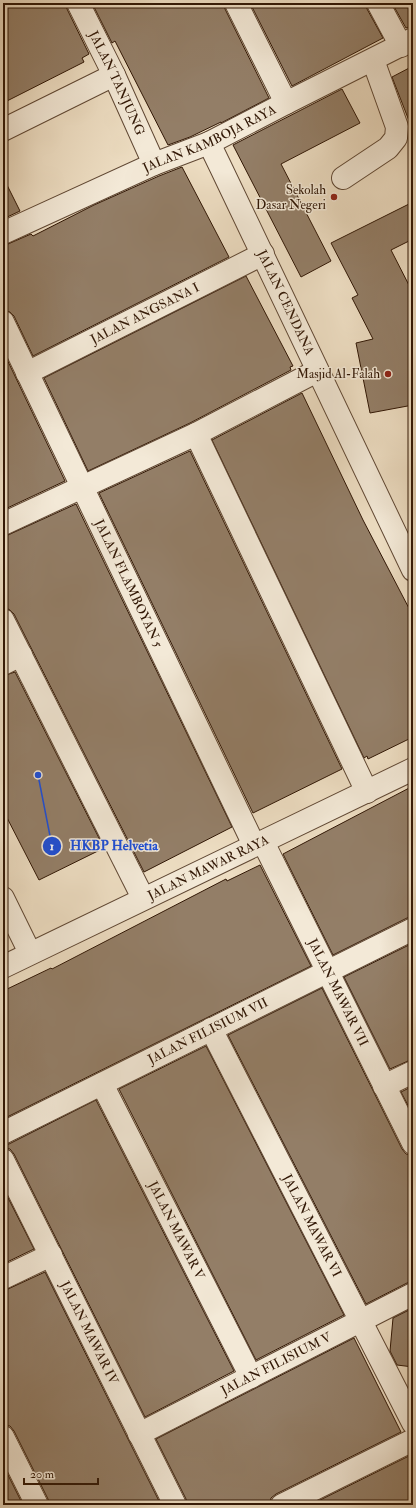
<svg xmlns="http://www.w3.org/2000/svg" width="416" height="1508" viewBox="0 0 416 1508" font-family="'IM FELL Double Pica',serif">
	<rect width="100%" height="100%" fill="#edddc2"/>
	<filter id="stains"><feTurbulence type="fractalNoise" baseFrequency=".005" numOctaves="4"/><feColorMatrix values="0 0 0 0 .2 0 0 0 0 .09 0 0 0 0 .02 0 0 0 .5 -.17"/></filter>
	<radialGradient id="worn" r=".72"><stop offset=".6" stop-color="#630" stop-opacity="0"/><stop offset="1" stop-color="#630" stop-opacity=".3"/></radialGradient>
	<path fill="#937e67" stroke="#311705" d="M3,3H66L67,9L89,54L82,58L84,62L3,103Z
		M92,3H224L225,9L269,98L221,123V122L190,137L168,145L115,41L112,43Z
		M250,3H366L367,9L383,38L292,86Z
		M392,3H413V25L406,28Z
		M413,66V131L392,77Z
		M342,89L360,123L281,164L331,261L301,277L233,145Z
		M182,167L229,257L33,356L14,316L10,312L3,310V245L8,244L31,234L33,236L94,205L159,176Z
		M3,177L20,211L3,219Z
		M413,202V239L391,250L413,293V405L370,413L356,343L373,339L352,298L358,295L331,243Z
		M246,276L293,366L290,367L291,370L190,423L88,471L44,378Z
		M3,351L65,481L3,510Z
		M302,393L363,520L413,616V737L368,759L367,756L364,758L212,440Z
		M190,451L342,769L253,813L99,493Z
		M76,504L232,827L144,872L14,614L10,610L6,608L3,602V536L8,535Z
		M15,672L104,848L39,880L3,810V676Z
		M413,786V917L407,918L333,955L283,854Z
		M260,865L311,966L3,1119V991L51,968L52,969L226,879L227,881Z
		M413,943V1060L408,1061L390,1069L344,977Z
		M322,988L402,1149L406,1154L413,1155V1282L407,1283L366,1304L228,1035Z
		M206,1046L344,1315L256,1360L119,1089Z
		M413,1086V1115L401,1092Z
		M96,1100L234,1371L145,1417L14,1154L10,1149L3,1148V1145L9,1144Z
		M3,1188L34,1249L3,1264Z
		M45,1272L128,1439L161,1505H49L48,1499L14,1431L10,1426L3,1425V1290L8,1289Z
		M413,1308V1367L397,1365L390,1351L393,1318Z
		M354,1338L401,1432L276,1494L271,1498L270,1505H187L186,1499L156,1439Z
		M411,1455L413,1459V1505H310Z
		M3,1465L23,1505H3Z"/>
	<g fill="none" stroke-linecap="round" stroke-linejoin="round">
		<defs>
			<g id="minor">
				<path id="s1" d="M78,3L114,75L154,164"/>
				<path d="M236,3L286,103"/>
				<path d="M378,3L401,46"/>
				<path d="M3,130L114,75"/>
				<path id="s2" d="M209,143C278,285 345,428 413,570"/>
				<path d="M343,178L388,148L396,138L397,127L373,60"/>
				<path id="s3" d="M3,233L154,164L209,143L286,103L413,39"/>
				<path id="s4" d="M3,322L254,845"/>
				<path id="s5" d="M27,373L263,254"/>
				<path d="M196,434L367,792"/>
				<path d="M3,524L196,434L317,371"/>
				<path d="M3,620L143,898"/>
				<path d="M3,664L21,655"/>
				<path id="s6" d="M263,842L413,1143"/>
				<path d="M3,898L30,953"/>
				<path id="s7" d="M3,967L413,769"/>
				<path id="s8" d="M211,1029L413,1423"/>
				<path id="s9" d="M102,1084L251,1377"/>
				<path d="M384,1086L413,1072"/>
				<path id="s10" d="M3,1133L413,929"/>
				<path id="s11" d="M3,1160L175,1505"/>
				<path d="M3,1278L51,1255"/>
				<path id="s12" d="M139,1434L413,1294"/>
				<path d="M3,1437L37,1505"/>
				<path d="M282,1505L413,1440"/>
			</g>
		</defs>
		<use href="#minor" stroke="#604834" stroke-width="24"/>
		<use href="#minor" stroke="#f3e9d7" stroke-width="22"/>
	</g>
	<g fill="#8f2418" stroke="#f3e9d7" stroke-width="1.5">
		<circle cx="334" cy="197" r="4"/>
		<circle cx="388" cy="374" r="4"/>
	</g>
	<g text-anchor="middle" dominant-baseline="central" stroke-width="3" stroke-linejoin="round" paint-order="stroke">
		<g font-size="13" fill="#311705" stroke="#f3e9d7">
			<text stroke="none"><textPath href="#s1" startOffset="89">JALAN TANJUNG</textPath></text>
			<text stroke="none"><textPath href="#s3" startOffset="227">JALAN KAMBOJA RAYA</textPath></text>
			<text stroke="none"><textPath href="#s2" startOffset="177">JALAN CENDANA</textPath></text>
			<text stroke="none"><textPath href="#s5" startOffset="132">JALAN ANGSANA I</textPath></text>
			<text stroke="none"><textPath href="#s4" startOffset="290">JALAN FLAMBOYAN 5</textPath></text>
			<text stroke="none"><textPath href="#s7" startOffset="228">JALAN MAWAR RAYA</textPath></text>
			<text stroke="none"><textPath href="#s6" startOffset="168">JALAN MAWAR VII</textPath></text>
			<text stroke="none"><textPath href="#s10" startOffset="229">JALAN FILISIUM VII</textPath></text>
			<text stroke="none"><textPath href="#s8" startOffset="221">JALAN MAWAR VI</textPath></text>
			<text stroke="none"><textPath href="#s9" startOffset="164">JALAN MAWAR V</textPath></text>
			<text stroke="none"><textPath href="#s11" startOffset="193">JALAN MAWAR IV</textPath></text>
			<text stroke="none"><textPath href="#s12" startOffset="154">JALAN FILISIUM V</textPath></text>
		</g>
		<g font-size="13" fill="#311705" stroke="#f3e9d7" text-anchor="end">
			<text x="326" y="190">Sekolah<tspan x="326" dy="15">Dasar Negeri</tspan></text>
			<text x="380" y="374">Masjid Al-Falah</text>
		</g>
	</g>
	<path fill="none" stroke="#1d4ed8" stroke-width="1.5" d="M38 775L52 846"/>
	<g fill="#1d4ed8" stroke="#f3e9d7" stroke-width="1.5">
		<circle cx="38" cy="775" r="4"/>
		<circle cx="52" cy="846" r="10"/>
	</g>
	<g font-size="12" text-anchor="middle" font-weight="bold" fill="#fff">
		<text x="52" y="850">1</text>
	</g>
	<g font-size="14" text-anchor="middle" font-weight="bold" fill="#1d4ed8" stroke="#f3e9d7" stroke-width="3" stroke-linejoin="round" paint-order="stroke">
		<text x="114" y="850">HKBP Helvetia</text>
	</g>
	<rect width="416" height="1508" fill="none" stroke="#edddc2" stroke-width="16"/>
	<rect x="4" y="4" width="408" height="1500" fill="none" stroke="#311705" stroke-width="2"/>
	<rect x="8" y="8" width="400" height="1492" fill="none" stroke="#311705"/>
	<path d="M24 1478v6h74v-6" fill="none" stroke="#311705" stroke-width="2"/>
	<text x="30" y="1478" font-size="12" fill="#311705" stroke="#f3e9d7" stroke-width="3" paint-order="stroke">20 m</text>
	<rect width="100%" height="100%" filter="url(#stains)"/>
	<rect width="100%" height="100%" fill="url(#worn)"/>
</svg>
